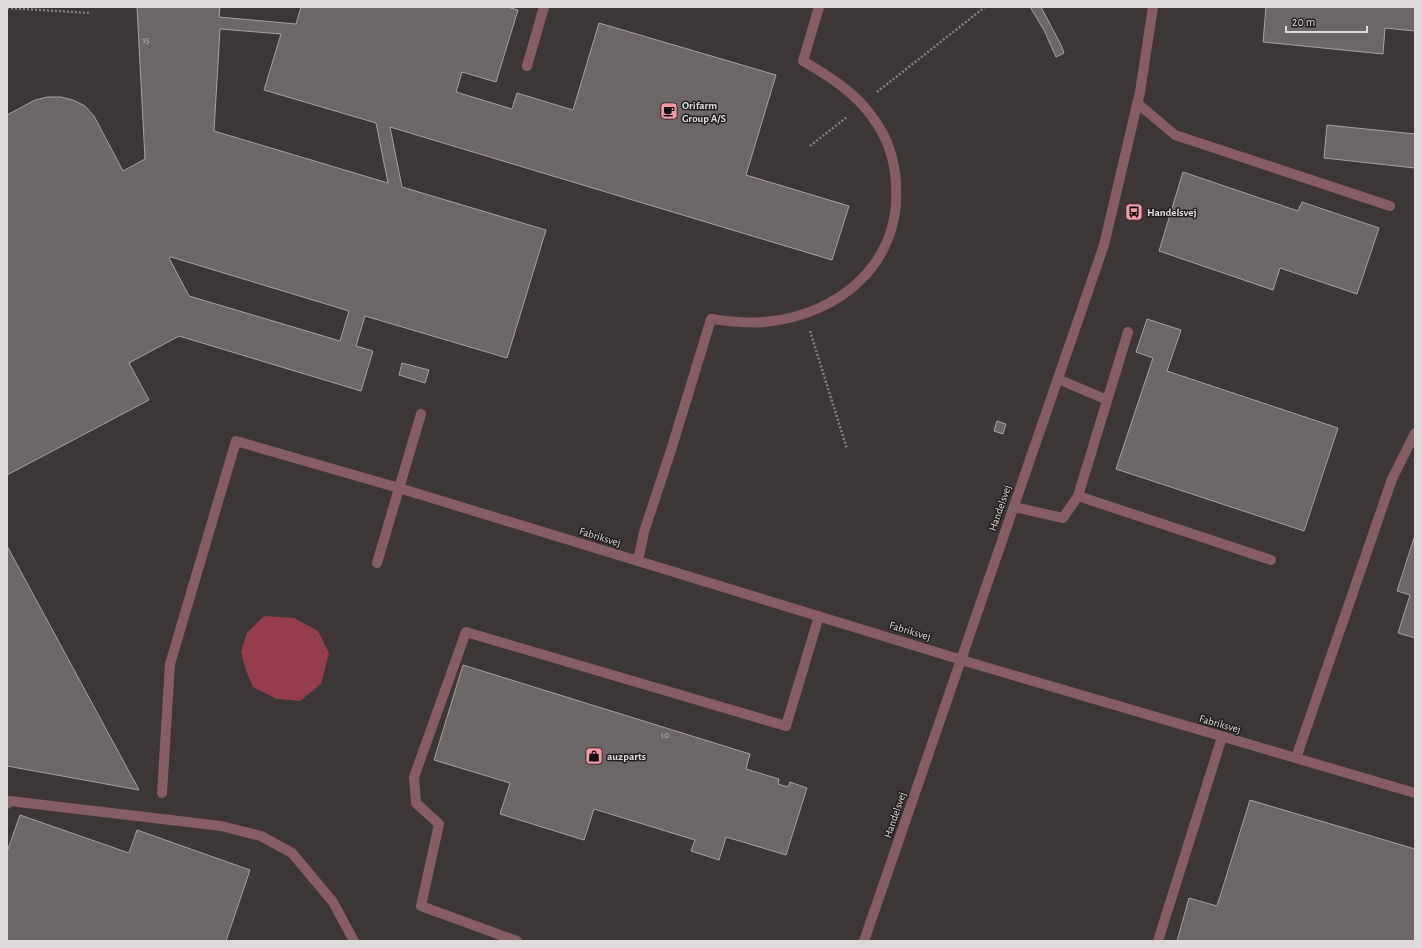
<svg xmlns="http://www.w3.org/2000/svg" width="1422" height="948" viewBox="0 0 1422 948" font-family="'Alegreya Sans',sans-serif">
	<rect width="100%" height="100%" fill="#3c3637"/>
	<path fill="#943e4d" d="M264,616L294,618L318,631L329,653L321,684L300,701L277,699L253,687L245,668L241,651L247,633Z"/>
	<path fill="#6d6667" stroke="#a7a0a1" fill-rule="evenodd" d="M137,7H220L219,17L296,24L301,7H507L518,10L496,82L462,72L456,92L512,109L517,93L573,110L599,23L776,75L746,175L849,206L832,260L390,127L402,187L546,230L507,358L365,316L356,346L373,351L361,391L179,336L129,363L149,400L7,475V115L35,100L47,97H61L73,100L85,106L94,116L123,171L145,159ZM220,29L281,34L264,90L376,123L388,183L214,131ZM171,257L349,311L340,341L189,296L169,258Z
		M1030,7H1041L1061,45L1064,53L1056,57L1044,30Z
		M1266,7H1415V31L1385,28L1383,54L1263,42Z
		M1327,125L1415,134V168L1324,158Z
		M1183,172L1298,211L1302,202L1379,228L1357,294L1280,268L1273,290L1159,251Z
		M1147,319L1181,330L1167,371L1338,428L1304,531L1116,469L1153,358L1136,352Z
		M402,363L429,370L425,383L399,375Z
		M997,421L1006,424L1003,434L994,431Z
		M1415,535V638L1398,633L1410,595L1397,591Z
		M7,546L139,790L7,766Z
		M463,665L750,754L746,769L779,779L778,784L788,787L790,782L807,788L786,855L726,837L719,860L691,851L695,840L594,809L584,840L500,814L510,783L434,760Z
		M1250,800L1415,849V941H1177L1189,898L1217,906Z
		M20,815L129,853L137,830L250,870L226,941H7V852Z"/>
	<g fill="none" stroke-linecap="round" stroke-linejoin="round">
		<path stroke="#868182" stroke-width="2.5" stroke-dasharray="2 2" stroke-linecap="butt" d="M7,8L91,13
			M877,92L985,7
			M810,146L847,117
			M810,331L847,449"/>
		<path stroke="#855d62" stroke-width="10" d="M527,66L544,7
			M1137,103L1175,135L1390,206
			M1058,379L1107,400
			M1078,496L1271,560
			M1014,507L1063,518L1078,496L1128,332
			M638,561L644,532L672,447L711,319C728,321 747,324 765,322C839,315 901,264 896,185C895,161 888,138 873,118C856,93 829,76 803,61L819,7
			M377,563L421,414
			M1296,758L1392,479L1415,433
			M162,793L170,664L236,441L399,488
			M7,804L10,801L221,826L261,836L292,853L333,902L354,941
			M517,941L421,906L439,824L416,803L414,777L466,632L786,726L819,616
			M1158,941L1222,737"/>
		<path stroke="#855d62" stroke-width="10" d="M399,488L975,664L1415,793
			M864,941L1104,245L1140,92L1153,7"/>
	</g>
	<defs>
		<symbol id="cafe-square" viewBox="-11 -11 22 22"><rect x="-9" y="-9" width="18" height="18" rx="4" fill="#f49aa5" stroke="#211e1e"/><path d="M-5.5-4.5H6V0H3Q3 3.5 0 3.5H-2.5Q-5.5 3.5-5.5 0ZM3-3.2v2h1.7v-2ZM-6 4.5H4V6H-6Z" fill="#111"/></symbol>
		<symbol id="bus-square" viewBox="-11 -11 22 22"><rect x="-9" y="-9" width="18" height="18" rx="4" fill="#f49aa5" stroke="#211e1e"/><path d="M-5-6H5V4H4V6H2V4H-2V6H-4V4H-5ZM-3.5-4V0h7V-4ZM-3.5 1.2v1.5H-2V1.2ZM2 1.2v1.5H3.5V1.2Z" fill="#111"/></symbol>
		<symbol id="shop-square" viewBox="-11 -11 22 22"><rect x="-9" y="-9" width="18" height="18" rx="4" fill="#f49aa5" stroke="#211e1e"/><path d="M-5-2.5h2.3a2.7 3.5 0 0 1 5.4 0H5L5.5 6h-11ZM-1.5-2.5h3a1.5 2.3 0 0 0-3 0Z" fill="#111"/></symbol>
	</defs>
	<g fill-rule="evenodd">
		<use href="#cafe-square" x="659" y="101" width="20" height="20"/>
		<use href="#bus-square" x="1124" y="202" width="20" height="20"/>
		<use href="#shop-square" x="584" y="746" width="20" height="20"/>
	</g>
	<g text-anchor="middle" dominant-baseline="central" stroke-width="3" stroke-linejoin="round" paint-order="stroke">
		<g font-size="9" fill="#c2bebe">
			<text x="146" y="40">15</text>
			<text x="665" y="735">10</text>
		</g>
		<g font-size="11" font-weight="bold" fill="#dfdbdb" stroke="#211e1e" text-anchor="start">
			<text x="682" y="105">Orifarm<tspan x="682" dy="13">Group A/S</tspan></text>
			<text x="1147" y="212">Handelsvej</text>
			<text x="607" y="756">au2parts</text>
		</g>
		<g font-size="11" fill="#dfdbdb" stroke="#211e1e">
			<text transform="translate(1000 508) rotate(-71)">Handelsvej</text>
			<text transform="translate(600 537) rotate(17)">Fabriksvej</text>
			<text transform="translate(910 631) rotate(17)">Fabriksvej</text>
			<text transform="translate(1220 724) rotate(16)">Fabriksvej</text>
			<text transform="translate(895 815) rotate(-71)">Handelsvej</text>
		</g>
	</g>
	<rect width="1422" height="948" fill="none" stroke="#dfdbdb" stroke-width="16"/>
	<path d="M1286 26v6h81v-6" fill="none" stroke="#dfdbdb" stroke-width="2"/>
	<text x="1292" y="26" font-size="12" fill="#dfdbdb" stroke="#211e1e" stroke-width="3" paint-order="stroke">20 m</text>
</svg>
